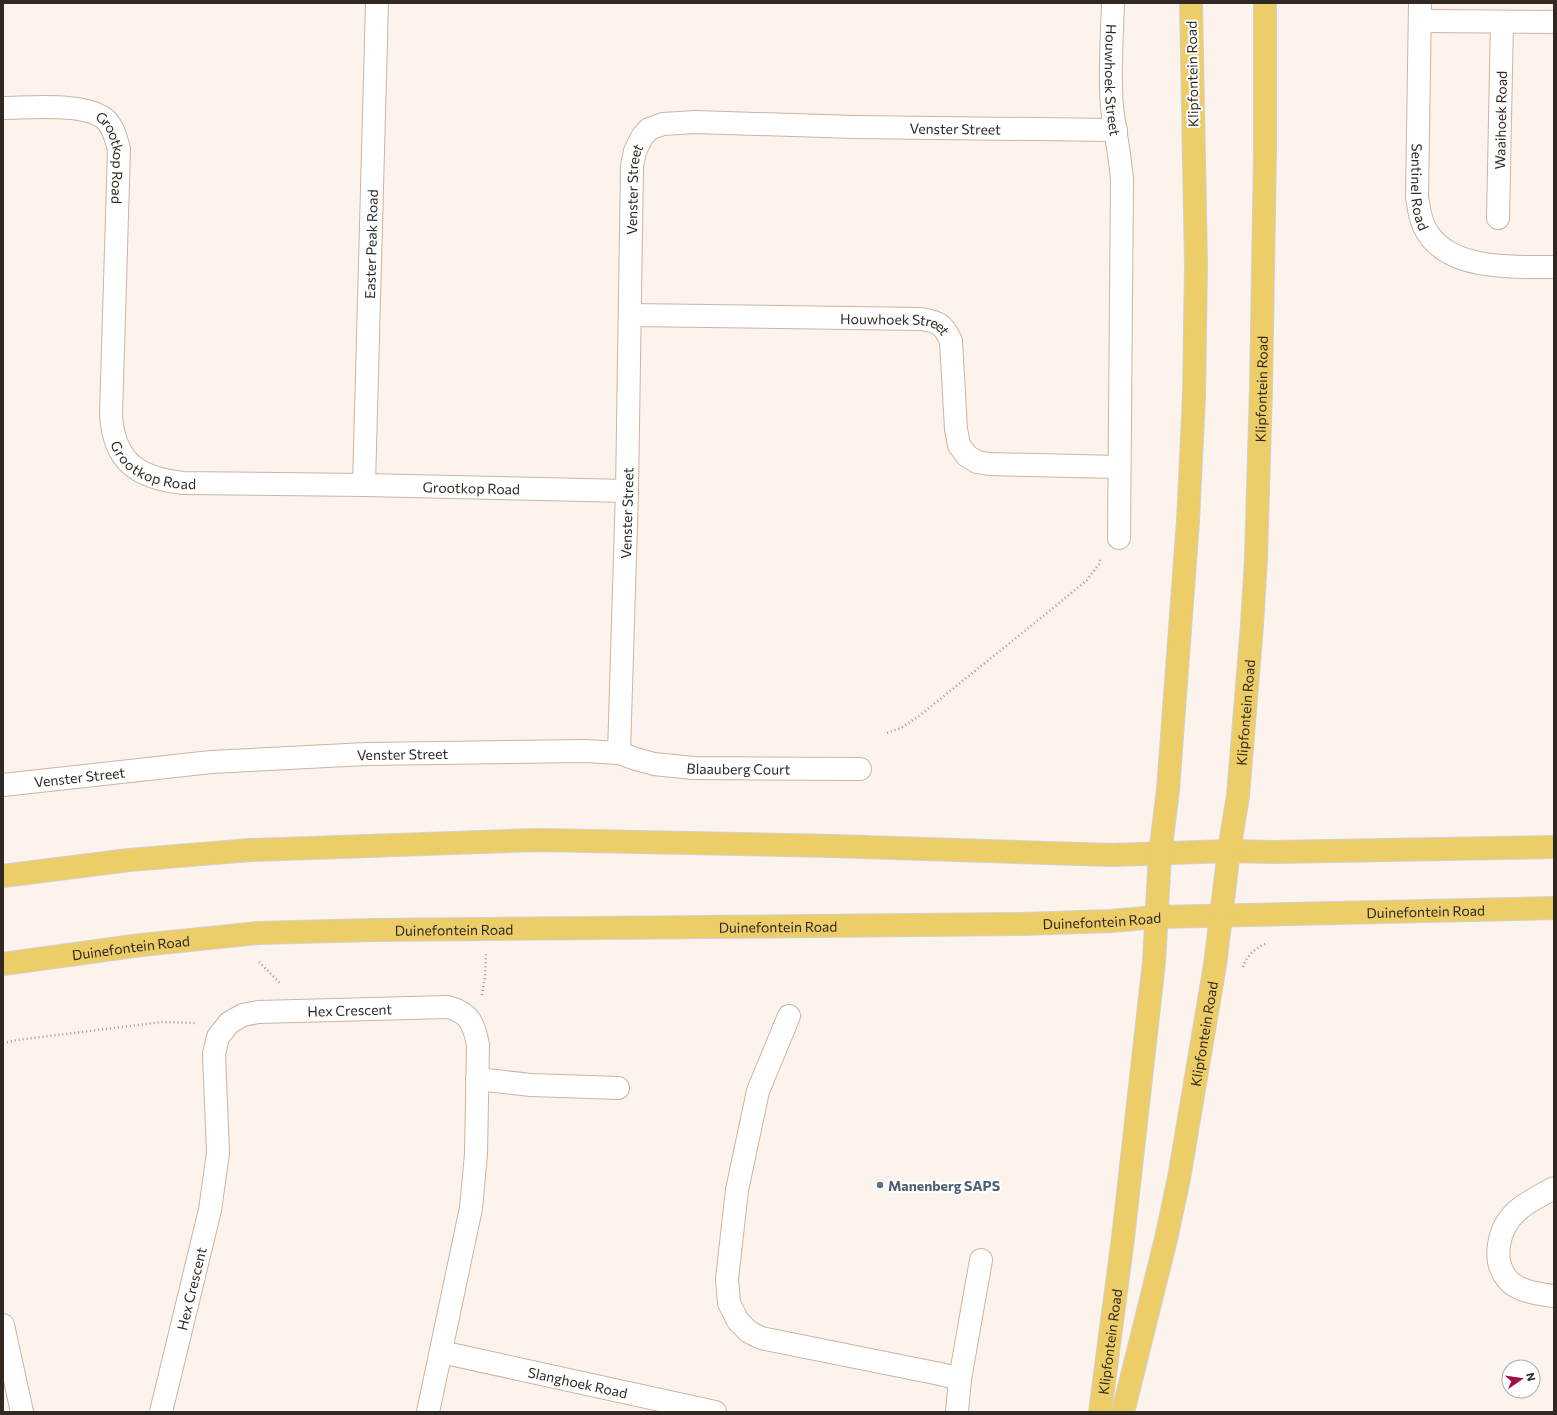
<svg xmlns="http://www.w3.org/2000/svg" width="1557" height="1415" viewBox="0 0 1557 1415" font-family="Commissioner,sans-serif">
	<rect width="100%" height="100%" fill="#fcf3ec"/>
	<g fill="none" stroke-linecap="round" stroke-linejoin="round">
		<defs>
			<g id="minor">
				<path id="s1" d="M1113,3C1112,37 1109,73 1112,107C1115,132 1120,155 1122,180L1119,538"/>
				<path id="s2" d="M1420,3L1417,197C1419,209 1420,221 1427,232C1451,271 1514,267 1554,267"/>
				<path d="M1420,21L1554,22"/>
				<path id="s3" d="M3,108C29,108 87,102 106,120C114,128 116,139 119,149L111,415C114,462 138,478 183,483L364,485L627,491"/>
				<path id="s4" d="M1498,218L1502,22"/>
				<path id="s5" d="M631,315L921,319C939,322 943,324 951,341L956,429L959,445L967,456L977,462L989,464L1119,467"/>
				<path id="s6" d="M364,485L377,3"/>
				<path id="s7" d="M619,753L627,491L632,166L635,151L642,137L649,129L663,124L696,122L854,127L1116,130"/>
				<path id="s8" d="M3,785L211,762L366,754L585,751L619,753L636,759L654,764L693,768L860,769"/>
				<path d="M789,1016L758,1091L737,1190L727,1279L729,1303L738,1321L749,1332L761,1338L940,1374L960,1379L957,1412"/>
				<path d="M477,1079L531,1085L618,1088"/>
				<path d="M1554,1188C1542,1195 1528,1201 1517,1211C1498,1228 1490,1262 1510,1282C1521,1292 1540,1294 1554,1296"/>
				<path d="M3,1325L22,1412"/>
				<path id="s9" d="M441,1352L715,1412"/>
				<path d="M960,1379L981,1260"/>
				<path id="s10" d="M161,1412L210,1210L218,1153L214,1054L218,1037L229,1023L243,1015L258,1012L448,1007C470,1013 474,1024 478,1045L476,1154L471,1208L428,1412"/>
			</g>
			<g id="major">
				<path d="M3,876L129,860L251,850L539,840L832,846L1112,855L1229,851L1275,852L1554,847"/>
				<path id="s11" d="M3,964L141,945L258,933L373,930L1023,924L1111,921L1157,917L1554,908"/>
				<path id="s12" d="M1100,1412L1123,1238L1154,962L1160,854L1168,790L1188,521L1194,396L1196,264L1191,3"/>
				<path id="s13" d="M1123,1412L1166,1239L1179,1178L1215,965L1229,851L1238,796L1252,625L1256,558L1261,388L1265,153V3"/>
			</g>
		</defs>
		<use href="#minor" stroke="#cbb5a3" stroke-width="24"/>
		<use href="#major" stroke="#d1d0ce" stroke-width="24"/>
		<path stroke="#a19891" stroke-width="2.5" stroke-dasharray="1 3" stroke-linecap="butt" d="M887,733L901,728L919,716L1052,609L1087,580L1099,564L1101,557
			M259,962L281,984
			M1243,967C1247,955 1256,948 1267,943
			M482,995L485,977L486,954
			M3,1043L17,1040L162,1022L197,1023"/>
		<use href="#minor" stroke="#fff" stroke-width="22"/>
		<use href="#major" stroke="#eccd68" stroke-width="22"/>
	</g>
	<circle fill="#5c6f8a" stroke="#fff" stroke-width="1.5" cx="880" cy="1185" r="4"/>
	<g text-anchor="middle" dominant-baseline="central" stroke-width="4" stroke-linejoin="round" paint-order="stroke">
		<g font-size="14" fill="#302821" stroke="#fff">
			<text transform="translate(1192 74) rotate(-91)">Klipfontein Road</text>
			<text stroke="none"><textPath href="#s1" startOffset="77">Houwhoek Street</textPath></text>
			<text stroke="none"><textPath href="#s4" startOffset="98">Waaihoek Road</textPath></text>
			<text stroke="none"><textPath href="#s7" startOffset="936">Venster Street</textPath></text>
			<text stroke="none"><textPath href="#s3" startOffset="144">Grootkop Road</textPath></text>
			<text stroke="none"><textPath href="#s2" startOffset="184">Sentinel Road</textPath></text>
			<text stroke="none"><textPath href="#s7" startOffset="564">Venster Street</textPath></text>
			<text stroke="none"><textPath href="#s6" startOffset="241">Easter Peak Road</textPath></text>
			<text stroke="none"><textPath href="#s5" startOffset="265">Houwhoek Street</textPath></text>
			<text stroke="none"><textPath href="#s13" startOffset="1035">Klipfontein Road</textPath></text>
			<text stroke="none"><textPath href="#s3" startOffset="479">Grootkop Road</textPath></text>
			<text stroke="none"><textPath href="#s3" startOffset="803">Grootkop Road</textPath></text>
			<text stroke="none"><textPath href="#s7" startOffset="240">Venster Street</textPath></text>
			<text stroke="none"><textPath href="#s13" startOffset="711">Klipfontein Road</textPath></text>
			<text stroke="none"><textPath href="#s8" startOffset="401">Venster Street</textPath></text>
			<text stroke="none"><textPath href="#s8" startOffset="739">Blaauberg Court</textPath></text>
			<text stroke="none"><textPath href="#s8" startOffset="77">Venster Street</textPath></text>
			<text stroke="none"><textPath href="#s11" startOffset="1425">Duinefontein Road</textPath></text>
			<text stroke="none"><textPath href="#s11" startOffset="1101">Duinefontein Road</textPath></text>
			<text stroke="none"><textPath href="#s11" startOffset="777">Duinefontein Road</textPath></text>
			<text stroke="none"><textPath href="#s11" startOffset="453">Duinefontein Road</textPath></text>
			<text stroke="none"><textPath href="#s11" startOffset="129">Duinefontein Road</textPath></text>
			<text stroke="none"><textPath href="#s10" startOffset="523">Hex Crescent</textPath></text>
			<text stroke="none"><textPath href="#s13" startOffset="387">Klipfontein Road</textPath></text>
			<text stroke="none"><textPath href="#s10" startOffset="127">Hex Crescent</textPath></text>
			<text stroke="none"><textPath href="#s12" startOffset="71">Klipfontein Road</textPath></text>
			<text stroke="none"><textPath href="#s9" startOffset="140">Slanghoek Road</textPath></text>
		</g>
		<g font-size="14" font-weight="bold" fill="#4e5e75" stroke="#fff" text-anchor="start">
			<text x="888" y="1185">Manenberg SAPS</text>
		</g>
	</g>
	<rect width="1557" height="1415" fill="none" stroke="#302821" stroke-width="8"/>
	<g transform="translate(1521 1379) rotate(77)"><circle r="19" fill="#ffffff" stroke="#aca9a6"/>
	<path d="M0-3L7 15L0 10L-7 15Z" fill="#a40c48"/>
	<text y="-6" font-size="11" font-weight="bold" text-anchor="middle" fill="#302821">N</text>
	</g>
</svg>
